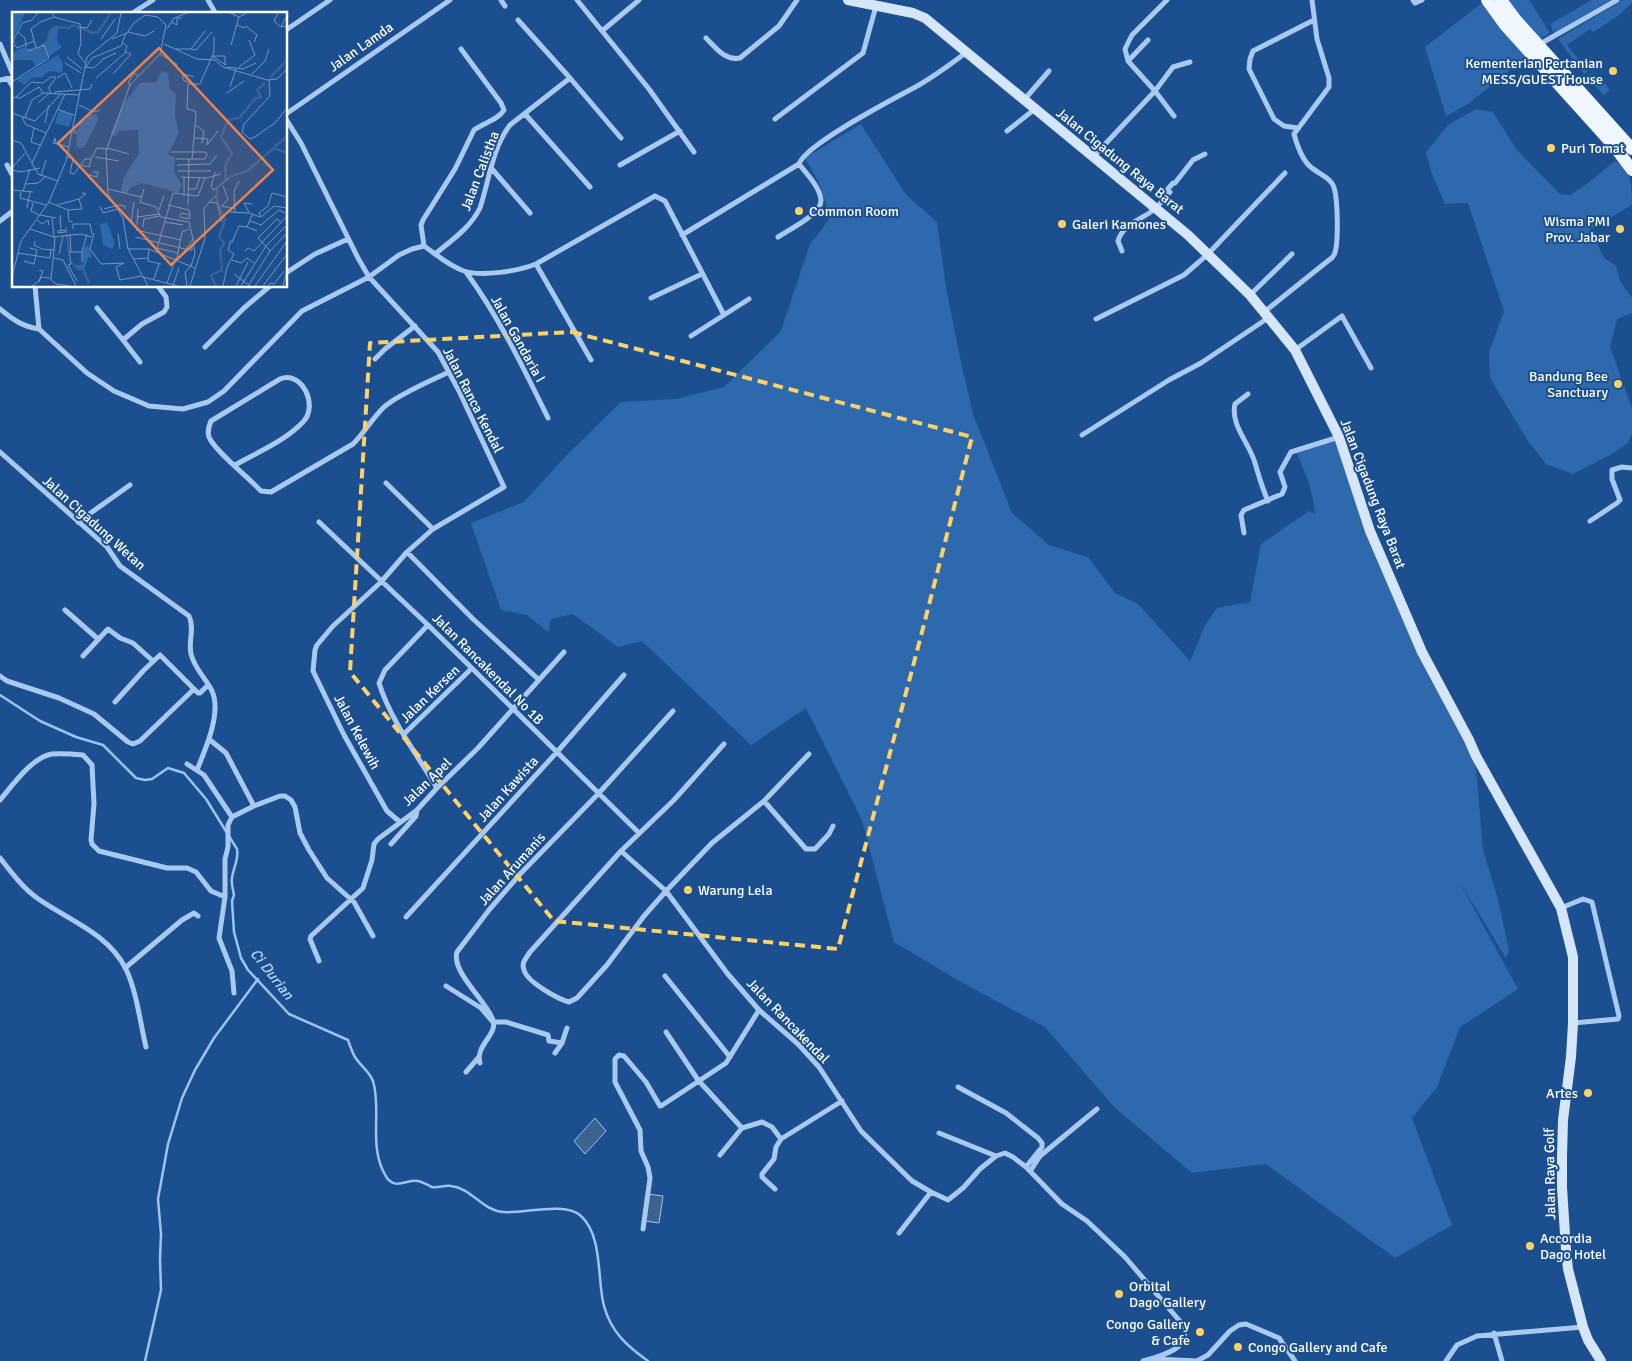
<svg xmlns="http://www.w3.org/2000/svg" width="1632" height="1361" viewBox="0 0 1632 1361" font-family="Signika,sans-serif">
	<rect width="100%" height="100%" fill="#1b4f8f"/>
	<path fill="#2e69ad" d="M1505,0H1529L1550,33L1539,40Z
		M1592,0H1611L1554,33L1550,24Z
		M1623,0H1632V3L1619,15L1593,32L1590,29L1567,45L1588,71L1584,74L1558,39Z
		M1482,3L1526,57L1468,104L1446,116L1425,47Z
		M1590,74L1595,78L1599,76L1610,90L1604,95L1586,77Z
		M1476,109L1493,112L1517,150L1560,194L1570,195L1587,184L1615,161C1632,171 1632,185 1632,205L1593,228H1590L1604,258L1616,266L1620,281L1632,298V313L1617,319L1610,347L1632,408V433L1628,443L1610,455L1573,474L1546,464L1528,441L1490,378L1489,352L1504,311L1468,203L1445,204L1431,171L1426,152L1448,125Z
		M861,124L906,195L937,222L946,287L961,362L973,414L1012,513L1049,545L1088,557L1115,593L1138,604L1190,661L1205,625L1217,608L1250,602L1261,544L1309,511L1315,514C1314,494 1304,468 1295,450L1339,437L1372,532L1475,757L1483,850L1498,899L1509,951L1506,958L1459,881L1518,989L1460,1027L1437,1087L1412,1118L1452,1225L1395,1258L1266,1164L1192,1173L1114,1107L1045,1027L961,982L894,942L862,820L806,708L751,745L642,641L618,647L573,614L551,619L548,632L527,615L501,610L471,523L524,502L565,457L621,402L676,399L724,387L781,331L810,244L831,217L818,181L805,158Z"/>
	<path fill="#3c6290" stroke="#9cc4f0" d="M595,1118L606,1131L585,1154L574,1141Z
		M648,1194L663,1196L659,1223L645,1221Z"/>
	<g fill="none" stroke-linecap="round" stroke-linejoin="round">
		<path stroke="#9cc4f0" stroke-width="2.5" d="M0,695L40,721L76,737L103,745L136,778L145,780L152,779L168,768L184,773L206,799L237,849C239,860 233,868 232,878C231,884 233,889 234,895L232,901L234,932L241,958L248,970L289,1014L348,1040C350,1046 352,1052 355,1057C361,1067 372,1073 374,1085C381,1115 368,1149 387,1178C396,1190 407,1179 418,1181C423,1182 427,1185 432,1187C438,1188 445,1185 451,1186C472,1188 482,1211 504,1212C524,1214 566,1201 581,1216C603,1236 597,1280 604,1306C611,1332 627,1346 648,1361
			M145,1361L161,1290L160,1259L161,1234L158,1199L168,1144L182,1098L195,1070L214,1038L258,979"/>
		<path stroke="#a9c9ee" stroke-width="5" d="M208,0L216,14
			M501,0L505,6
			M577,0L649,89L694,152
			M1167,0L1132,35L1125,49L1128,61L1155,91L1173,67L1190,62
			M1413,0L1415,3L1422,0
			M131,14L153,0
			M518,20L570,78L621,138
			M286,30L330,0
			M602,31L639,0
			M706,38C716,48 725,61 740,58L779,26L797,0
			M0,44L14,77L0,80
			M1540,44L1617,0
			M1128,61L1148,40
			M8,79L14,88
			M1024,100L1049,71
			M286,114L450,0
			M525,114L590,187
			M286,119L301,143L358,258L369,277L438,352L459,391L504,487L433,529L407,552L381,582L333,626L317,645L315,650L313,671L344,735L387,811L400,822
			M775,119L863,53L876,6
			M1298,128L1284,126L1274,119L1249,69L1250,59L1253,51L1314,20
			M1007,131L1035,109
			M1093,157L1155,91L1174,116
			M799,164C805,144 897,97 919,85C936,75 951,64 967,52
			M7,165L14,178
			M620,165L680,131
			M492,169L530,213
			M0,221L14,210
			M682,235L799,164
			M778,237C788,230 822,214 821,200C820,187 806,173 799,164
			M424,246L421,225L423,220L455,169L474,130C483,123 498,120 504,110L501,103L461,49
			M1122,251L1118,241C1123,223 1144,219 1156,208C1161,203 1165,197 1170,192L1167,190L1173,183H1175L1193,160L1205,154
			M435,254C452,240 470,228 480,208C489,181 492,148 510,125L570,78
			M536,264L591,360
			M466,272C499,317 524,369 548,418
			M286,273L315,254L348,239
			M1250,295L1292,254
			M651,298L702,274
			M97,308L123,340
			M0,309C12,319 23,327 39,329L35,286
			M1264,312L1329,260C1331,259 1333,257 1334,255C1339,246 1338,195 1333,185C1329,177 1319,174 1312,168C1302,161 1297,145 1294,134L1329,87V78L1317,39L1312,0
			M1096,319L1184,275L1208,254L1285,173
			M39,329L87,373L114,391L149,406L183,409L208,402L224,391L302,311L369,277L399,255L412,249L424,246C437,255 449,266 464,271C482,277 518,271 536,264L655,196L665,201L724,315
			M691,336L749,299
			M205,347L244,308L270,286
			M1295,350L1342,316L1371,368
			M375,359L385,349L415,326
			M140,362L123,340L142,324L164,312L167,307L166,297L158,286
			M1248,394L1235,404C1230,425 1250,444 1255,463C1259,476 1262,488 1268,501
			M1082,435L1169,380L1201,363L1268,318
			M0,452L107,547L120,566L189,616C195,628 188,642 191,654C195,670 206,678 212,691C222,713 205,750 197,770
			M235,465C258,452 285,441 303,422C319,406 302,370 280,379L211,421C209,426 207,431 209,437C213,449 250,479 261,491L271,492L353,444C364,433 372,419 383,408C395,396 432,380 449,372
			M386,483L433,529
			M1590,521L1617,503L1620,500L1612,479V470L1622,467L1632,468
			M78,522L130,485
			M319,522L428,625L639,833
			M1244,533L1241,515L1244,510L1282,494L1285,487L1280,472L1291,452L1339,437
			M407,552L472,618L538,679
			M65,610L98,639
			M428,625L385,670L379,683C390,719 417,755 437,788
			M83,656L108,629L120,638L133,643L153,661
			M0,676L7,681L59,698L94,714L128,742L133,744L140,741L194,689
			M115,702L144,670L160,655L198,693H200L208,685
			M404,734L471,669
			M210,740L226,753L254,806
			M724,744L674,800L621,851L530,952C526,958 521,963 524,970C527,982 558,999 569,1002L577,998L607,965L644,916L666,891L712,843L764,801L809,754
			M187,764L204,775L232,817
			M0,800C12,786 32,757 52,754C62,753 73,754 83,755L92,765L94,804L91,840L92,844L99,851L167,868H187L196,872L211,891L225,897
			M764,801L806,849H815L829,834L833,826
			M391,844L416,816L417,810
			M621,851L666,891L727,973L759,1010L798,1044L819,1067L861,1131L912,1181L931,1192L948,1200L963,1188L980,1169L996,1156L1005,1153L1013,1157L1026,1167L1062,1204L1087,1221L1125,1257L1184,1326C1185,1332 1185,1340 1180,1345C1174,1352 1152,1359 1143,1361
			M0,858C11,872 23,888 37,898C68,920 108,933 126,969C137,993 140,1022 146,1047
			M1561,908L1583,899L1592,902L1619,1016L1618,1019L1573,1023
			M406,917L557,752L624,675
			M319,961L310,939L311,936L363,888L372,860L374,844L378,839L417,810L437,788L478,748L564,652
			M125,968L182,920L194,913L198,916
			M665,976L730,1057
			M446,986L481,1008L493,1022H506L548,1035L549,1041L562,1043L555,1053
			M234,993L232,971L219,938L225,897V859L228,847V825L232,817L254,806L280,796H285L291,800L295,807L300,833L309,850L327,878L354,902L373,936
			M666,1032L698,1080L742,1128L762,1122L772,1127L781,1139L842,1101
			M562,1043L567,1028
			M480,1063C475,1045 498,1035 493,1020C486,1000 451,972 457,952L489,910L521,873L599,793L673,711
			M466,1072L479,1057
			M958,1087L1006,1113L1038,1138L1042,1143V1147L1026,1167
			M939,1133L996,1156
			M720,1155L742,1128
			M1031,1170L1040,1156L1097,1109
			M775,1189L762,1177V1174L774,1159L776,1147L781,1139
			M643,1229L650,1178L648,1167L641,1151L640,1130L615,1082V1059L619,1055L624,1056L646,1082L660,1106H661L726,1063L759,1010
			M899,1233L931,1192
			M1494,1333L1502,1361
			M1155,1359L1197,1361
			M1197,1361L1208,1355L1230,1331L1239,1325L1246,1324L1279,1338L1295,1361
			M1446,1361L1457,1345L1477,1336L1583,1327"/>
		<path stroke="#d6e6fa" stroke-width="10" d="M848,0L913,13L925,18L1188,235L1250,295L1295,350L1339,437L1370,531L1422,652L1469,740L1476,756L1561,908L1573,957V1023L1571,1057L1563,1120L1562,1156V1187L1566,1250L1568,1269L1583,1327L1588,1340L1601,1361"/>
		<path stroke="#f0f6ff" stroke-width="12" d="M1487,0L1505,25L1614,146L1632,170
			M1501,0L1516,20L1632,149"/>
	</g>
	<path fill="none" stroke="#ffd166" stroke-width="4" stroke-dasharray="10 6" stroke-linejoin="round" d="M572,332L972,437L921,636L838,949L554,921L350,672L370,343Z"/>
	<g fill="#ffd166" stroke="#1b4f8f" stroke-width="2">
		<circle cx="1613" cy="71" r="5"/>
		<circle cx="1551" cy="148" r="5"/>
		<circle cx="799" cy="211" r="5"/>
		<circle cx="1062" cy="224" r="5"/>
		<circle cx="1620" cy="229" r="5"/>
		<circle cx="1618" cy="384" r="5"/>
		<circle cx="688" cy="890" r="5"/>
		<circle cx="1588" cy="1093" r="5"/>
		<circle cx="1530" cy="1246" r="5"/>
		<circle cx="1119" cy="1294" r="5"/>
		<circle cx="1200" cy="1332" r="5"/>
		<circle cx="1238" cy="1347" r="5"/>
	</g>
	<g text-anchor="middle" dominant-baseline="central" stroke-width="4" stroke-linejoin="round" paint-order="stroke">
		<g font-size="14" fill="#fff" stroke="#1b4f8f">
			<text transform="translate(361 47) rotate(-35)">Jalan Lamda</text>
			<text transform="translate(1120 161) rotate(39)">Jalan Cigadung Raya Barat</text>
			<text transform="translate(480 171) rotate(-69)">Jalan Calistha</text>
			<text transform="translate(518 339) rotate(61)">Jalan Gandaria I</text>
			<text transform="translate(473 400) rotate(63)">Jalan Ranca Kendal</text>
			<text transform="translate(1373 494) rotate(69)">Jalan Cigadung Raya Barat</text>
			<text transform="translate(94 523) rotate(42)">Jalan Cigadung Wetan</text>
			<text transform="translate(488 669) rotate(45)">Jalan Rancakendal No 1B</text>
			<text transform="translate(430 694) rotate(-44)">Jalan Kersen</text>
			<text transform="translate(357 732) rotate(62)">Jalan Kelewih</text>
			<text transform="translate(427 782) rotate(-44)">Jalan Apel</text>
			<text transform="translate(508 789) rotate(-48)">Jalan Kawista</text>
			<text transform="translate(512 869) rotate(-48)">Jalan Arumanis</text>
			<text transform="translate(788 1021) rotate(46)">Jalan Rancakendal</text>
			<text transform="translate(1550 1174) rotate(-91)">Jalan Raya Golf</text>
		</g>
		<g font-size="14" fill="#fff" stroke="#1b4f8f" text-anchor="start">
			<text x="1603" y="63" text-anchor="end">Kementerian Pertanian<tspan x="1603" dy="16">MESS/GUEST House</tspan></text>
			<text x="1561" y="148">Puri Tomat</text>
			<text x="809" y="211">Common Room</text>
			<text x="1610" y="221" text-anchor="end">Wisma PMI<tspan x="1610" dy="16">Prov. Jabar</tspan></text>
			<text x="1072" y="224">Galeri Kamones</text>
			<text x="1608" y="376" text-anchor="end">Bandung Bee<tspan x="1608" dy="16">Sanctuary</tspan></text>
			<text x="698" y="890">Warung Lela</text>
			<text x="1578" y="1093" text-anchor="end">Artes</text>
			<text x="1540" y="1238">Accordia<tspan x="1540" dy="16">Dago Hotel</tspan></text>
			<text x="1129" y="1286">Orbital<tspan x="1129" dy="16">Dago Gallery</tspan></text>
			<text x="1190" y="1324" text-anchor="end">Congo Gallery<tspan x="1190" dy="16">&amp; Cafe</tspan></text>
			<text x="1248" y="1347">Congo Gallery and Cafe</text>
		</g>
		<g font-size="15" font-style="italic" fill="#b5d3f5" stroke="#1b4f8f">
			<text transform="translate(272 974) rotate(52)">Ci Durian</text>
		</g>
	</g>
	<g transform="translate(12 12)">
		<rect width="275" height="275" fill="#1b4f8f"/>
		<path d="M0,1H13L0,28ZM46,15L45,29L50,35L24,54L20,48H0V41L12,35L22,38L37,27L38,18ZM46,43L51,51L50,61L37,59L30,65L20,66L12,73L5,68ZM150,59L156,61L158,77L164,82L163,103L167,121L156,143L163,145L162,160L170,173L166,181L130,171L118,176L115,182L109,180L111,167L127,142L126,118L106,119L103,125L99,122L113,90L128,71L144,70ZM47,98L61,103L57,115L43,111ZM77,101L85,103L86,108L72,136H68L64,134L65,123L59,121L60,116L66,118L68,110L73,108ZM95,210L103,232L100,237L91,233L88,212ZM76,233L80,245L76,246L72,257H65L63,254L71,252V237Z" fill="#2e69ad"/>
		<path fill="none" stroke="#3c6290" stroke-width="2.5" d="M0,48L25,42L34,35L38,19L43,15L57,16L61,13L81,21L86,20L99,1M258,66L275,48M263,135L275,124M217,165L235,159L262,136L275,141M214,168L213,154L220,141L209,125L216,108L227,106L243,87L249,85L245,78L253,71M54,215L57,240M60,251L66,257H71L77,271M204,274L199,263L210,258L208,239L212,231L207,224L213,209L204,185L206,176"/>
		<path fill="none" stroke="#7695bc" stroke-width="1" d="M40,1L42,5L68,12L69,31L66,42L73,51M218,1L227,5L235,1M266,1L262,9L269,15M274,5L269,15L275,14M159,10L165,13V6H170M225,13L232,16L234,14L245,23L242,30M68,15L75,16L80,8M155,17L162,6L175,1M6,20L13,26L14,35M116,20L133,24L142,19M89,27L103,7M100,27L115,21L121,12L133,3L146,5L154,13L148,42L118,73L94,139L96,182L111,206L116,237L136,274M3,31L1,29L10,11L20,8L26,1M2,32L5,36L22,29M152,32L185,47L203,48L211,55L255,68L265,67L275,57M219,33L227,5M24,36L19,17L28,10L42,5M164,37H179L194,18M179,37L184,38L200,20M148,42L166,53M200,44L214,53M201,44H213V53M55,45L70,57M89,48L104,41M53,51L69,61M73,55L81,56L90,49M74,55L80,46L109,34L114,21M215,55L231,57L244,51M227,55L243,43L237,28M101,62L119,42L114,40M240,62L253,49L257,37M45,66L53,61L60,76M84,66L113,41L115,34L111,31M257,68L258,84L232,112L230,120L238,127L243,125L264,110L275,96M0,70L37,46L32,33L16,39M180,72L171,68V62L182,65M118,73L116,71L122,61L126,64M218,75L224,57M38,80L37,75L44,66M42,80L78,77L80,72M215,81L232,69M0,85L8,86L27,75L31,81M3,86L19,70L31,71L39,65H44M26,91L39,80M67,93L82,100L88,98M45,97L62,103M0,101L23,109L49,82M10,104L13,112L34,121M13,105L20,88L31,81L67,83M33,111L37,93M183,113L192,119L190,131M22,116L19,130L28,133M182,126L196,127L195,133M0,128L9,131L26,162L46,169M44,131L43,126L41,131L57,135M195,133L206,119M95,136L117,142M159,140H194L195,143L193,147H164M55,145L61,147L58,161L62,162L73,147H79L85,136L95,137M83,145L107,149M180,147L184,103L183,99L175,97L176,72H188L202,40V25M20,151L53,82M70,153L77,155L79,147M165,153L198,152L205,143M0,156L13,141M0,158L9,160L28,156M166,159H199M203,160L199,175L202,178L217,166M74,162L85,165L86,160H81M29,164L34,148M169,165L195,166L209,162M14,172L26,171L33,165M211,174L216,187L210,194L223,197M96,177L129,185M132,177L128,190L144,195L149,205L177,210L181,227M176,177H184L188,165M0,178L21,180M11,179L18,157M9,180L8,186L34,193M172,184V165M36,190L56,198L70,197M197,190L205,191L210,210M21,191L19,199L27,203M45,193L67,187M156,193L177,198L178,204L177,207L168,205L169,201L178,203M176,193L177,147M88,194L91,201L106,197M15,196L18,180M70,197L67,187L74,182L70,181M92,197L107,193L113,194V197M56,198L57,209L61,210M147,198L152,183M218,200L237,201L248,205M223,200L222,179L227,169M237,200L232,191L240,192M28,203L44,206M48,203L49,219M240,203L235,215L245,219M125,205L148,202M249,205L247,201L256,194L260,181L275,185M249,205L262,194L275,196M40,206L42,225M25,208L30,212L36,208L37,213M238,209L249,213L267,198L275,202M119,210L122,190M153,210L171,213M125,213L126,197M131,215L132,207L148,204M18,217L42,225L68,222L80,225M61,217V212H78L80,222M53,218V220L46,221V219ZM124,218L169,228M82,221L78,237L89,252L112,251L104,255M58,222L59,240M106,222L108,237M123,225L173,237L180,238V233M23,229L22,233L30,237L42,238L43,225M220,230L227,214L235,215M145,236L166,241M116,237H137L178,254M137,237L136,249L149,252M233,239L236,236L242,239L275,204M258,239L275,221M70,240L75,222M144,240L161,181L186,184L193,166M6,241L38,246L39,238M171,241L181,227L183,242L179,254M47,242L51,224M42,246L51,248L64,274M165,246L170,220L177,217M121,247L136,246M220,248L229,251L235,246L242,251M12,249L22,252L25,238L18,236M104,255L108,268L130,264M222,262L238,274M0,265L9,229L37,190L54,149L75,45L105,21L109,1M131,265L166,274M39,267L42,238M142,267L147,252M65,269L56,253L59,252L57,240H70V250M27,270L29,265L37,266L44,272L57,274M155,271L164,246M161,273L167,256M20,274L27,269L31,259L27,258M175,274L173,260L179,254L184,257M178,274L193,226L192,196L203,184M211,274L215,255L222,242L216,238L219,228M224,274L236,250M229,274L254,234L275,213M236,274L258,239L246,226L265,207L269,211M243,274L275,229M251,274L275,242M256,274L258,271L262,272L272,259M271,274L275,258"/>
		<path fill="#ee8249" fill-opacity="0.15" stroke="#ee8249" stroke-width="2.5" d="M147,36L261,158L159,253L46,131Z"/>
		<rect width="275" height="275" fill="none" stroke="#fff" stroke-width="2.5"/>
	</g>
</svg>
